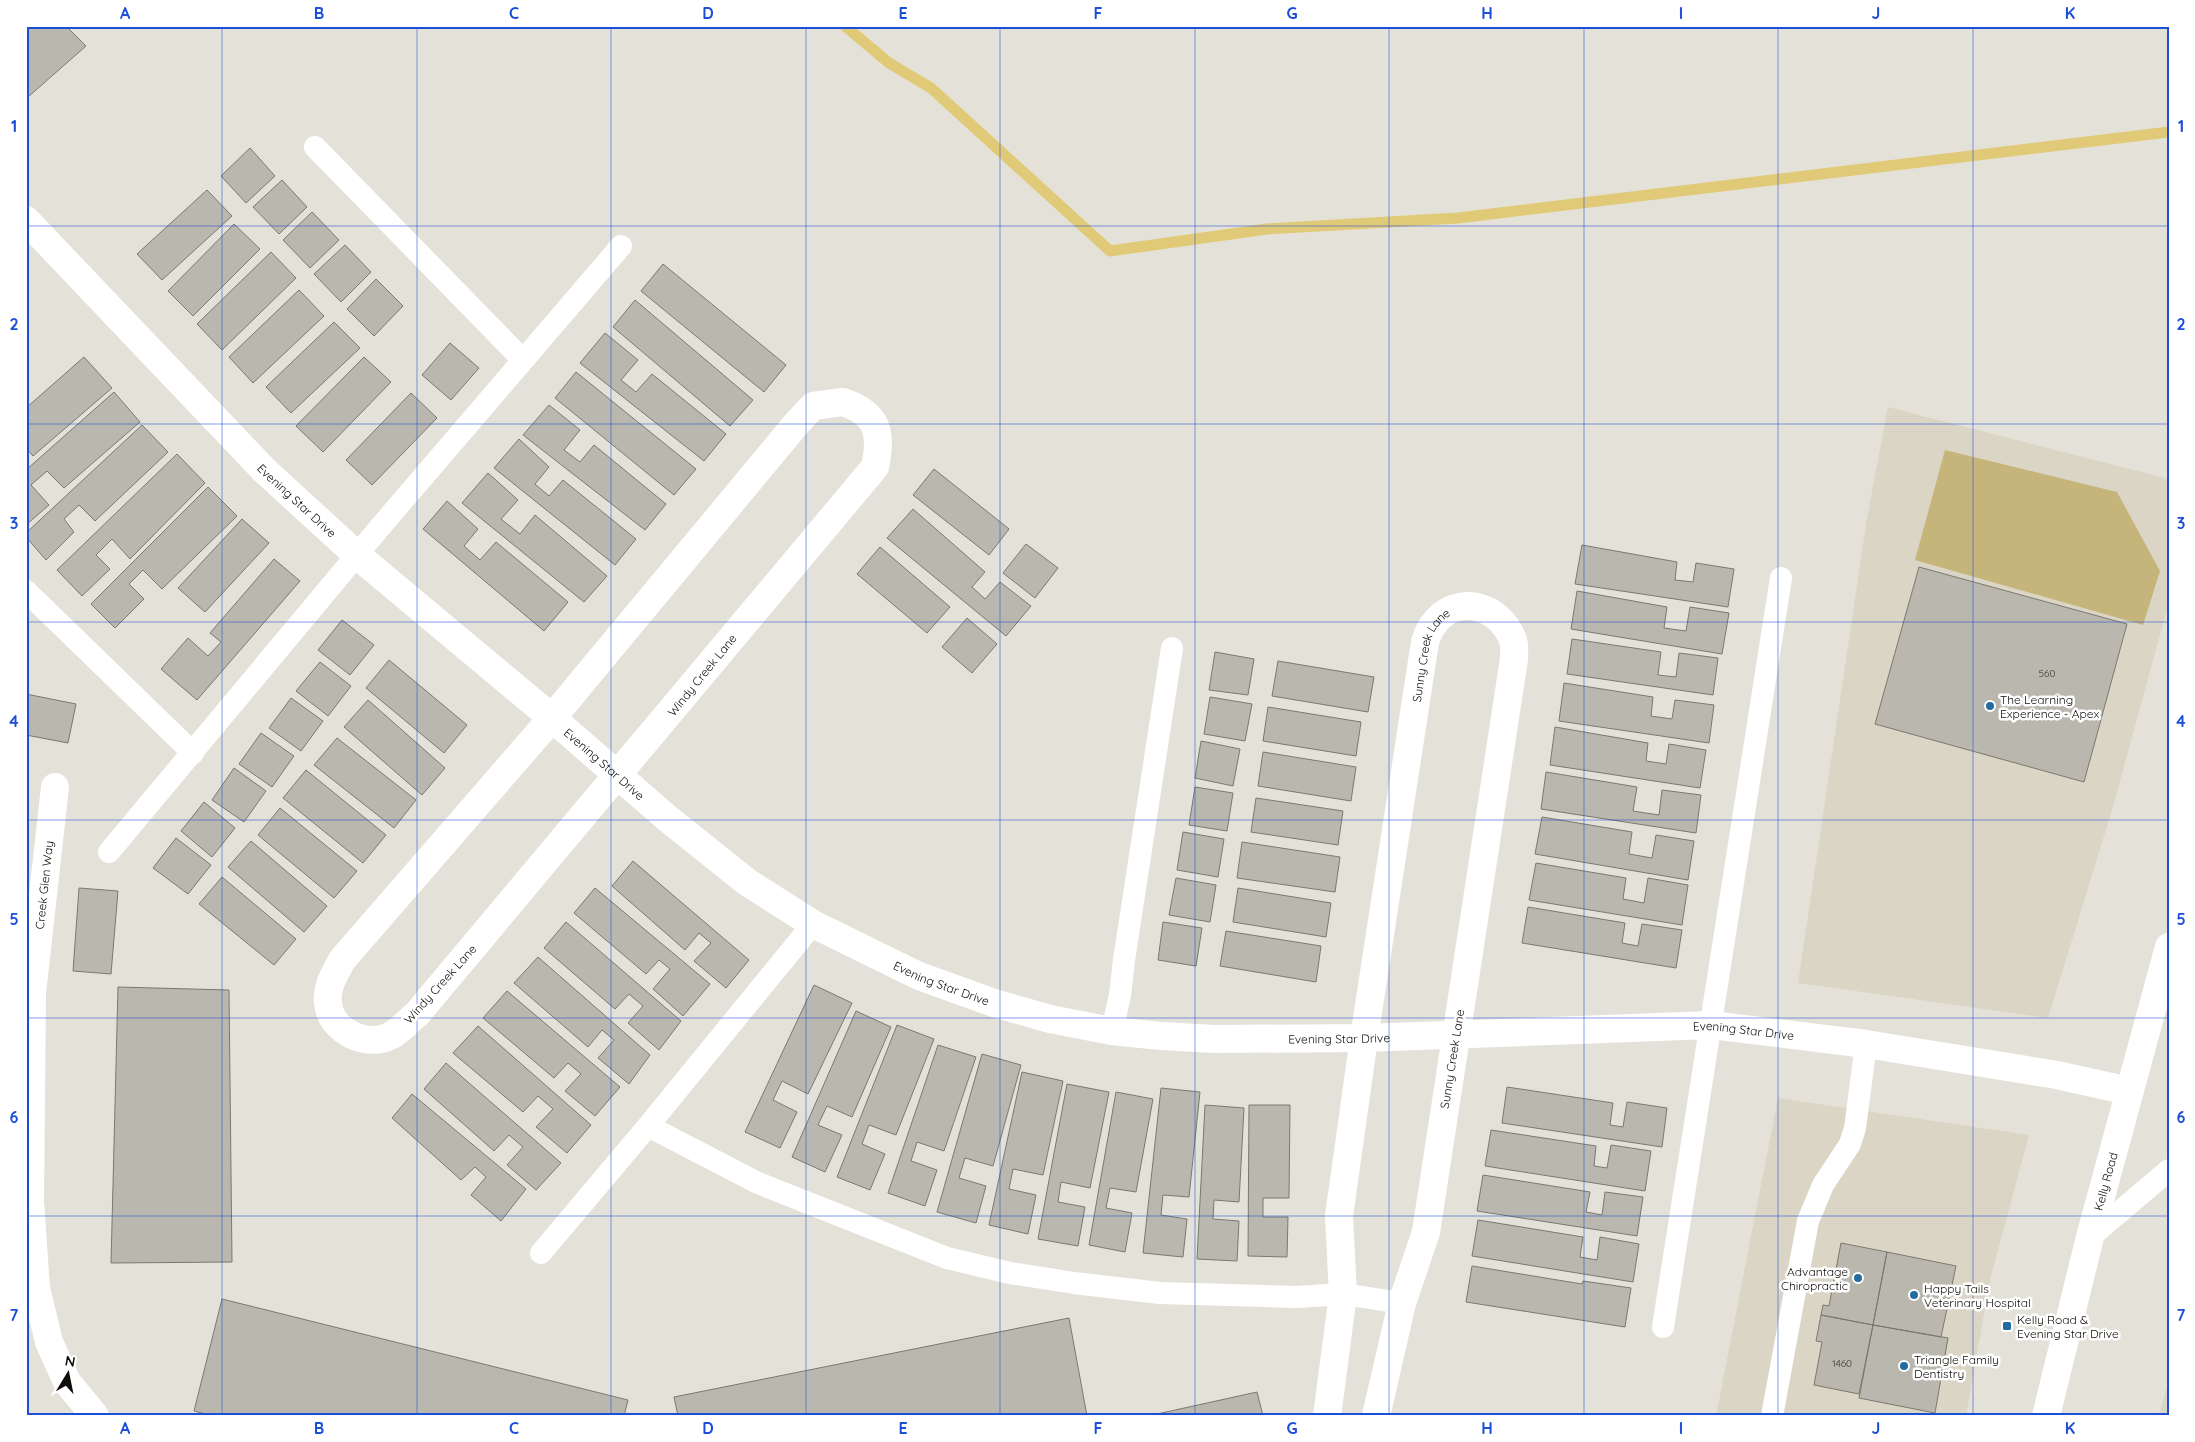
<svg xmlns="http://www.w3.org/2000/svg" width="2195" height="1442" viewBox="0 0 2195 1442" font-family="Quicksand,sans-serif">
	<rect width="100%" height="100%" fill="#e4e2d8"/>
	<path fill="#dad5c4" d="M1888,407L2169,479V602L2112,810L2048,1018L1798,983L1867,518Z
		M1778,1098L2029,1135L1990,1280L1966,1416H1716Z
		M2169,1379V1416H2159Z"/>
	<path fill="#c6b57a" d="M1945,450L2117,492L2160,571L2143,625L1915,560Z"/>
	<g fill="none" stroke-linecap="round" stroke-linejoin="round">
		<path stroke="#e1ca77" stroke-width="11" d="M845,26L889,63L931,88L1110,251L1267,229L1458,218L2169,132"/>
	</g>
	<path fill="#bab8ae" stroke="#7b7870" d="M26,26H66L86,46L28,97Z
		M250,148L275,176L246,203L221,176Z
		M282,180L307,207L279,234L253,207Z
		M207,190L232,216L162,280L137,254Z
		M312,212L339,240L310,268L283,240Z
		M234,224L260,249L193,316L168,291Z
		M345,245L371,272L341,302L314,274Z
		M271,252L296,278L222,350L197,324Z
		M663,264L786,365L764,392L641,291Z
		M376,279L403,306L374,336L347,309Z
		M299,290L324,316L253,383L229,357Z
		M635,300L753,400L730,426L613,327Z
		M334,322L360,348L291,413L266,387Z
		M605,333L638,360L621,380L636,392L652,374L726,434L704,461L580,363Z
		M450,343L479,368L451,400L422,375Z
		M84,357L112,388L33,456L26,448V408Z
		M364,357L391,382L323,452L296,426Z
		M576,372L696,469L674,495L555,398Z
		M114,392L140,422L64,488L47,471L31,485L49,505L26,525V470Z
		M411,393L437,418L372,485L346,460Z
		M549,405L580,430L564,450L580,462L594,445L666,504L645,530L523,435Z
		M142,425L168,452L95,521L79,505L64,519L74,532L46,560L26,537V533Z
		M519,439L549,467L535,484L549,496L563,480L636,539L615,565L494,468Z
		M177,454L205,483L130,559L112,539L96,555L110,569L82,596L57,570Z
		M934,469L1009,529L989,555L913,495Z
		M488,473L518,500L501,519L520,534L535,515L607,576L584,602L462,503Z
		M208,487L237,516L162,589L143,570L129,584L144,599L115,628L91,604Z
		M447,501L478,529L464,546L480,560L496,542L568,602L544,631L423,529Z
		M913,509L985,572L972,587L985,599L1000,582L1031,606L1006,636L887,538Z
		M242,519L269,543L205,612L178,588Z
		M1026,544L1058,568L1035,598L1003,573Z
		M1582,545L1677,562L1675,580L1693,582L1696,563L1734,569L1728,607L1575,584Z
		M880,547L950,607L927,633L857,574Z
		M274,559L300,581L197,700L161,669L188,638L208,656L221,642L210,633Z
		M1919,567L2127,624L2084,782L1875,724Z
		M1577,591L1667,607L1664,628L1686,631L1690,607L1729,613L1722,654L1571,629Z
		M967,618L997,644L972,673L942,647Z
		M342,620L374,645L350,675L318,650Z
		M1572,639L1661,652L1658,675L1676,677L1679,653L1718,658L1713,695L1567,674Z
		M1215,652L1254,659L1248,695L1209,690Z
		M389,660L467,725L444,753L366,688Z
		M1278,661L1374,677L1368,712L1272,696Z
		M320,662L351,686L328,716L296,691Z
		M1564,683L1653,697L1651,716L1672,719L1675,700L1714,705L1709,743L1559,721Z
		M26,694L76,704L68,743L26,735Z
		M1210,697L1252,704L1245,741L1204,734Z
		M291,698L323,721L301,751L269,728Z
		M368,700L445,768L422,795L344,727Z
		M1268,707L1361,722L1356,756L1263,741Z
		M1555,727L1648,743L1646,761L1666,764L1669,744L1706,750L1700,788L1550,765Z
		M261,733L294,756L272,787L239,764Z
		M337,738L416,800L394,828L314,765Z
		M1201,741L1240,749L1233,786L1195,778Z
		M1263,752L1356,767L1351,801L1258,786Z
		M234,768L266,791L244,822L212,800Z
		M306,770L386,835L363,863L283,798Z
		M1546,772L1637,787L1633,811L1659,815L1662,790L1701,795L1696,833L1541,809Z
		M1195,787L1233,793L1227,831L1189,825Z
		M1256,798L1343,811L1338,845L1251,832Z
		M204,802L235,828L212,857L181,831Z
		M280,808L357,871L334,898L258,835Z
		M1542,817L1632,832L1629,854L1652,858L1656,835L1694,841L1688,880L1535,854Z
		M1183,832L1224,839L1218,877L1177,870Z
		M176,838L211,865L188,894L153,868Z
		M251,841L327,906L304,932L228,867Z
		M1242,842L1340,857L1335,892L1237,878Z
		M633,861L749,960L726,988L694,961L711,943L699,933L685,950L612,886Z
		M1536,863L1626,878L1623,899L1644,903L1648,878L1688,885L1682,925L1529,900Z
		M222,877L296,939L274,965L199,904Z
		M1176,878L1216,885L1210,922L1169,915Z
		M79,888L118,891L111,974L73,971Z
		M595,888L710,984L683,1016L653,989L670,969L659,960L646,974L574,913Z
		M1238,888L1331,903L1326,937L1233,922Z
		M1528,907L1625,923L1622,943L1638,946L1642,924L1682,930L1676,968L1522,943Z
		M566,922L681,1021L659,1050L628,1023L643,1006L629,994L615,1009L544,948Z
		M1163,922L1202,928L1196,966L1158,960Z
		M1226,931L1321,946L1316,982L1220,966Z
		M538,957L650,1055L629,1084L598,1058L614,1040L602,1030L588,1047L514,983Z
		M814,985L852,1003L808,1094L782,1081L773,1100L797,1112L780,1148L745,1132Z
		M118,987L229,990L232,1262L111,1263Z
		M507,991L620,1087L595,1116L565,1091L581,1074L568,1063L554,1078L483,1018Z
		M856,1011L891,1027L852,1117L827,1106L818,1125L842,1135L825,1172L792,1157Z
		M897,1025L934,1039L896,1135L869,1125L862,1144L885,1154L870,1190L837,1177Z
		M478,1026L591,1125L567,1153L536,1127L553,1109L538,1096L523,1112L453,1053Z
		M938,1045L976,1057L944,1151L917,1142L911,1161L937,1170L925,1206L888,1193Z
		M982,1054L1021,1065L993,1166L965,1158L959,1178L986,1186L976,1223L937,1212Z
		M446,1063L561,1163L536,1190L507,1165L523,1147L509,1135L494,1151L424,1089Z
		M1022,1072L1063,1081L1043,1175L1013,1169L1009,1189L1036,1195L1028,1234L989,1225Z
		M1067,1084L1109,1092L1090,1188L1061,1182L1058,1202L1085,1207L1078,1246L1038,1239Z
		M1507,1087L1613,1103L1610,1125L1623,1127L1627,1102L1667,1108L1662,1147L1502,1123Z
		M1161,1088L1200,1092L1189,1197L1163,1195L1161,1215L1187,1219L1183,1257L1143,1253Z
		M1116,1092L1153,1099L1136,1192L1110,1188L1106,1208L1132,1213L1125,1252L1089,1245Z
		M412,1094L526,1189L501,1221L471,1195L486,1177L475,1167L461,1180L392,1118Z
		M1205,1105L1244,1108L1239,1202L1214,1200L1213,1219L1239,1221L1237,1261L1197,1259Z
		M1249,1105H1290L1289,1198H1263V1217H1288L1287,1257L1248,1256Z
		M1491,1130L1596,1146L1594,1166L1607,1168L1611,1145L1651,1151L1645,1191L1485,1166Z
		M1483,1175L1590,1192L1586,1212L1602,1215L1605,1192L1643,1197L1637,1236L1477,1211Z
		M1478,1220L1583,1237L1580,1257L1597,1260L1600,1237L1639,1244L1633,1282L1472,1256Z
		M1841,1243L1887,1252L1873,1325L1821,1315L1823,1305L1829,1306Z
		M1887,1252L1956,1266L1941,1337L1873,1325Z
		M1472,1266L1582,1284L1583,1281L1631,1288L1625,1327L1466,1302Z
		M222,1299L628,1400L624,1416H213L194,1411Z
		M1821,1315L1873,1325L1859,1394L1814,1385L1822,1342L1816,1341Z
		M1069,1318L1087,1416H678L674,1397Z
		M1873,1325L1948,1338L1935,1413L1859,1398Z
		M1257,1392L1263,1416H1148Z"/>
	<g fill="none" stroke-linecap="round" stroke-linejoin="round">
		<path stroke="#fff" stroke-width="22" d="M315,147L523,360
			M26,591L193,753
			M109,852L381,526L621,246
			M1112,1031L1120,995L1124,960L1172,648
			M648,1126L758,1183L947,1258L1010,1273L1074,1283L1160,1293L1297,1297L1343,1294L1402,1303
			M2090,1237L2169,1170
			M541,1253L648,1126L813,924
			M1663,1327L1781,578
			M1772,1416L1808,1221L1823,1185L1850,1144L1855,1128L1866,1044"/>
		<g stroke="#fff" stroke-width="28">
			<path id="s1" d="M26,220L265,471L358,556L552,718L667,818L747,882L813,924L919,976L994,1003L1050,1019L1112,1031L1161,1036L1215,1039L1364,1038L1711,1025L1866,1044L2057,1075L2129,1091"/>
			<path d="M843,402C879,414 882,434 875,467L417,1014C408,1021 400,1031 390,1036C365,1048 330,1030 328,1003C326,986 335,974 342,960L552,718L797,423L813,406Z"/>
			<path d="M55,787L32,993L30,1201L36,1288L49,1342L67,1382L95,1416"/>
			<path id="s2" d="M1327,1416L1343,1294L1339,1216L1364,1038L1425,642C1427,637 1429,629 1433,625C1456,592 1500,605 1513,640C1515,646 1514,653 1514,659L1426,1232L1402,1303L1376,1416"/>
		</g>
		<path stroke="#fff" stroke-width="28" id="s3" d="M2046,1416L2090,1237L2169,947"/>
	</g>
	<path fill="none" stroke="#1d4ed8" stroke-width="1" stroke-opacity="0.55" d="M222,26V1416M417,26V1416M611,26V1416M806,26V1416M1000,26V1416M1195,26V1416M1389,26V1416M1584,26V1416M1778,26V1416M1973,26V1416M26,226H2169M26,424H2169M26,622H2169M26,820H2169M26,1018H2169M26,1216H2169"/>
	<g fill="#246ca0" stroke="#fff" stroke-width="2">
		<circle cx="1990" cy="706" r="5"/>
		<circle cx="1858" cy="1278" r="5"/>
		<circle cx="1914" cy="1295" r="5"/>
		<rect x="2002" y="1321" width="10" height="10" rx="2.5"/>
		<circle cx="1904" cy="1366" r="5"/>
	</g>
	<g text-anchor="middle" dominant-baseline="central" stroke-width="5" stroke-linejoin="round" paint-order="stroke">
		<g font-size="10" fill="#393833">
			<text x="2047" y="673">560</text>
			<text x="1842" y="1363">1460</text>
		</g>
		<g font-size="12" fill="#0e0d0a" stroke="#fff">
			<text stroke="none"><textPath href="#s1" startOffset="390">Evening Star Drive</textPath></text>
			<text stroke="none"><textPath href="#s2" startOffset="771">Sunny Creek Lane</textPath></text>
			<text transform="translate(702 675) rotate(-51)">Windy Creek Lane</text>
			<text stroke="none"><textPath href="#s1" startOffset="795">Evening Star Drive</textPath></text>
			<text transform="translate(44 885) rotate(-84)">Creek Glen Way</text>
			<text stroke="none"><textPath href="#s1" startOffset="1200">Evening Star Drive</textPath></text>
			<text transform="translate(440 984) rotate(-48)">Windy Creek Lane</text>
			<text stroke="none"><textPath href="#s1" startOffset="2010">Evening Star Drive</textPath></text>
			<text stroke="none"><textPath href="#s1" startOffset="1605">Evening Star Drive</textPath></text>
			<text transform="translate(1452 1059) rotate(-81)">Sunny Creek Lane</text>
			<text stroke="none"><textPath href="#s3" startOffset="242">Kelly Road</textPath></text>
		</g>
		<g font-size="12" fill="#0e0d0a" stroke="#fff" text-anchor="start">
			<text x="2000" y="699">The Learning<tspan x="2000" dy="14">Experience - Apex</tspan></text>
			<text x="1848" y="1271" text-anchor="end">Advantage<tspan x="1848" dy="14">Chiropractic</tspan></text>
			<text x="1924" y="1288">Happy Tails<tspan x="1924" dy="14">Veterinary Hospital</tspan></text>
			<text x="2017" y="1319">Kelly Road &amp;<tspan x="2017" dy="14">Evening Star Drive</tspan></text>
			<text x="1914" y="1359">Triangle Family<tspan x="1914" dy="14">Dentistry</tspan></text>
		</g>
	</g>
	<rect width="2195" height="1442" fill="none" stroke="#ffffff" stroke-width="55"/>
	<g transform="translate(68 1374) rotate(10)" stroke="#ffffff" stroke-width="4" paint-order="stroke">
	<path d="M0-4L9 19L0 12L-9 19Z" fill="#0e0d0a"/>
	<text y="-8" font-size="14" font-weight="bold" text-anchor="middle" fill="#0e0d0a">N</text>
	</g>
	<rect x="28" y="28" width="2140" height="1386" fill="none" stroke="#1d4ed8" stroke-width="2"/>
	<g font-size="16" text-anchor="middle" font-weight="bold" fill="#1d4ed8">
		<text x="125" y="19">A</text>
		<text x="319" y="19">B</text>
		<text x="514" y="19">C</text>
		<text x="708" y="19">D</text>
		<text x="903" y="19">E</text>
		<text x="1098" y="19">F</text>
		<text x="1292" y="19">G</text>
		<text x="1487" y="19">H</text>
		<text x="1681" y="19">I</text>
		<text x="1876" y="19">J</text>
		<text x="2070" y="19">K</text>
		<text x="14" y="132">1</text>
		<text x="2181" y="132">1</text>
		<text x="14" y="330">2</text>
		<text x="2181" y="330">2</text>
		<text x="14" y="529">3</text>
		<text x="2181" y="529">3</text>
		<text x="14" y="727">4</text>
		<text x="2181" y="727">4</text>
		<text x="14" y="925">5</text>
		<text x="2181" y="925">5</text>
		<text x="14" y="1123">6</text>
		<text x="2181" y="1123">6</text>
		<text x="14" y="1321">7</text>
		<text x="2181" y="1321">7</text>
		<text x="125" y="1434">A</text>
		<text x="319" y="1434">B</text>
		<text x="514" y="1434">C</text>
		<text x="708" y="1434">D</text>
		<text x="903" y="1434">E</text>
		<text x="1098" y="1434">F</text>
		<text x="1292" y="1434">G</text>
		<text x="1487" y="1434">H</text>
		<text x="1681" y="1434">I</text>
		<text x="1876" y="1434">J</text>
		<text x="2070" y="1434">K</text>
	</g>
</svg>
